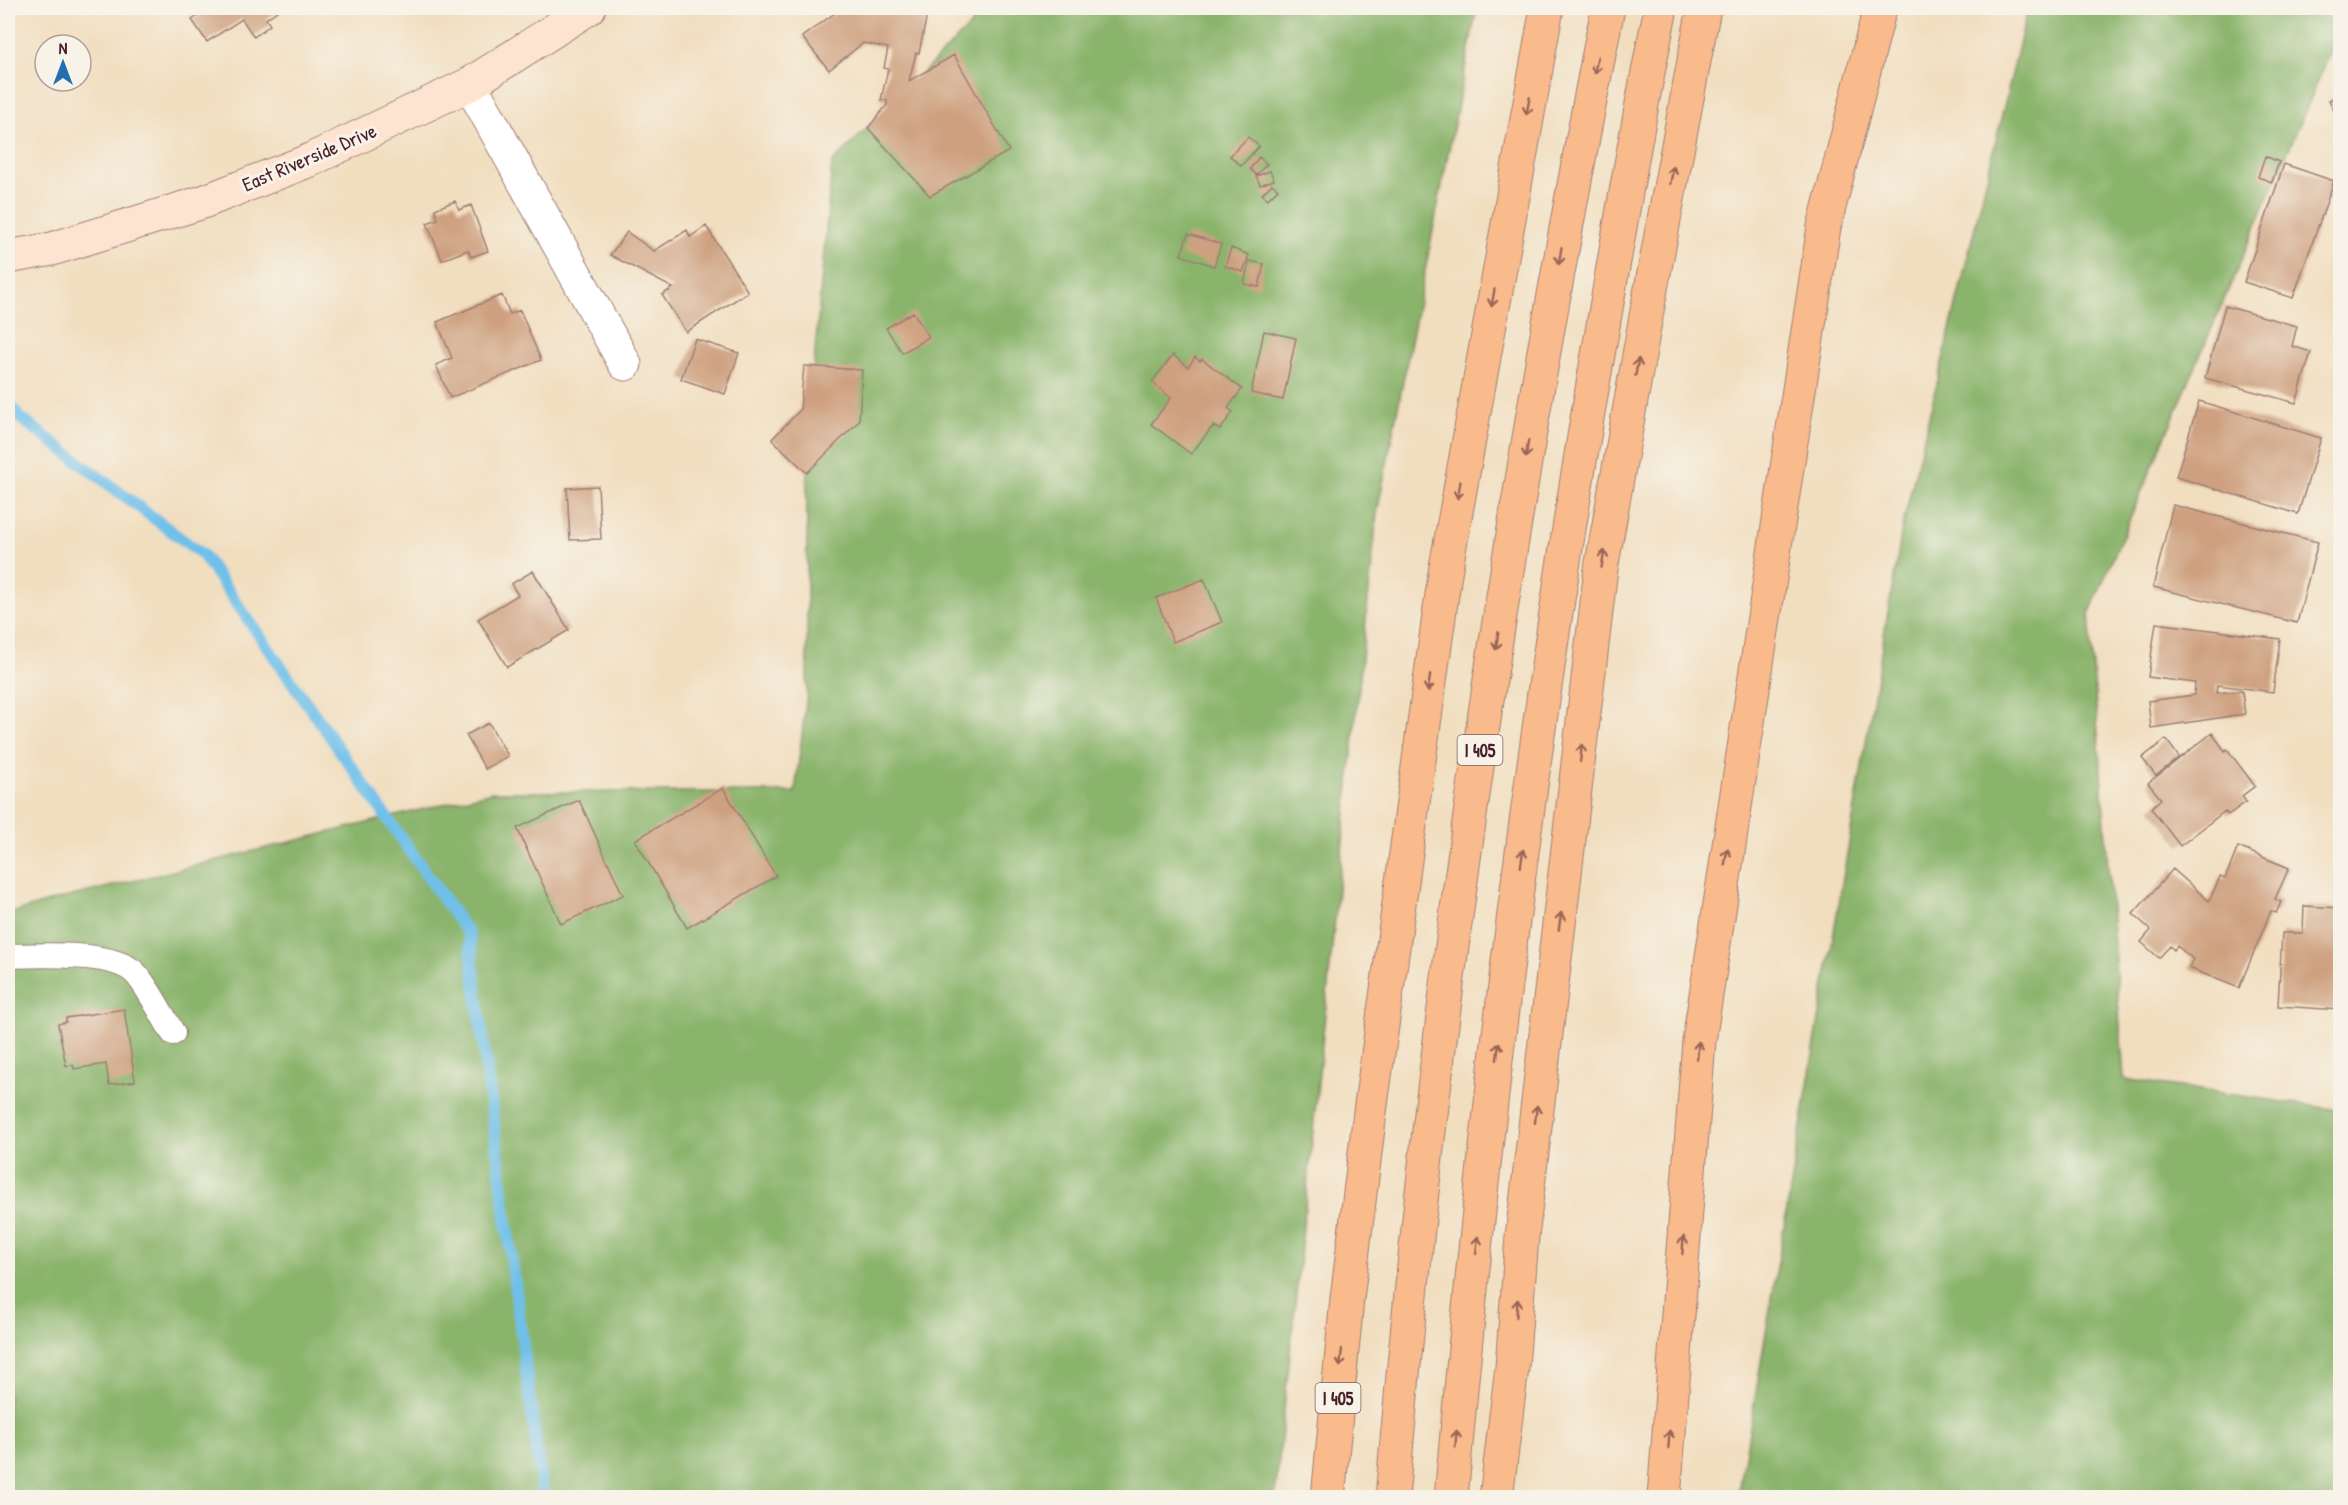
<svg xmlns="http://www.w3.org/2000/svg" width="2348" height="1505" viewBox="0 0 2348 1505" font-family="'Patrick Hand',sans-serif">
	<rect width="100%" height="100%" fill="#f7f3e8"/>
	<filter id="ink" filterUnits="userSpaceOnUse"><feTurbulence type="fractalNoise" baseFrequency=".0167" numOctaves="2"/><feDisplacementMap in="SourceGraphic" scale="12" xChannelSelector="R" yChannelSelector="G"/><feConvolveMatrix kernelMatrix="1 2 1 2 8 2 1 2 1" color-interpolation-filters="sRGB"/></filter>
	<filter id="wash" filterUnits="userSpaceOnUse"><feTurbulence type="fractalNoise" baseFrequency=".008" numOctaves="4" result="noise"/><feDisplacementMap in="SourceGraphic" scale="24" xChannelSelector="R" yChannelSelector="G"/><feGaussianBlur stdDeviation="1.35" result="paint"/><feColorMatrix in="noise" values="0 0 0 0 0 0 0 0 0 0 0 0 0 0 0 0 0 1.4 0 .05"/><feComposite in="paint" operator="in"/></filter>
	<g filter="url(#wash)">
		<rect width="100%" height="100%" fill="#f1debf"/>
		<path fill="#8ab46c" stroke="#6a6a4c" stroke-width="1.5" d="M988,8H1477L1377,513L1275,1497L8,1498V914L56,900L492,792H795L807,694V441L832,163Z
			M2028,8H2340V30L2089,614L2124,1079L2340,1110V1497L1738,1498L1903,524Z"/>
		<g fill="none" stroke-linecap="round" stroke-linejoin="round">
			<path stroke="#6fc0ea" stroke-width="12" d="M8,403L19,417L203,555L469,935L543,1498"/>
		</g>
		<g id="blocks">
			<path fill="#cea07f" d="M210,8H281L266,19L270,25L254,37L242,19L207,42L192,20Z
				M842,8H888L927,15L919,53H916L909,81L954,55L1009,151L930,196L868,128L887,105V100H881L888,69L884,68L888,48L863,43L829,70L802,37Z
				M2340,94V123L2329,100Z
				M1248,137L1259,146L1241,166L1230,156Z
				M2265,156L2279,162L2272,182L2258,177Z
				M1259,157L1267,164L1256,175L1250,169Z
				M2284,164L2334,181L2293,298L2244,282Z
				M1270,171L1274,180L1260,185L1256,176Z
				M1272,184L1278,189L1268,199L1262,194Z
				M455,201L459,210L471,205L488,251L471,257L468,250L442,260L427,223L438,219L435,209Z
				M706,226L748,292L686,332L662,295L673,288L610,255L627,232L654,251L687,230L690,237Z
				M1188,234L1221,244L1214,266L1181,255Z
				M1231,248L1249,255L1243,272L1225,266Z
				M1249,261L1264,264L1259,287L1244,284Z
				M502,295L510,314L520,310L541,360L450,398L436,365L452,358L437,322Z
				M2225,306L2297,326L2292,346L2311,352L2296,403L2205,378Z
				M913,312L929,337L902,353L886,328Z
				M1264,331L1296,338L1283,400L1251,393Z
				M695,339L739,353L725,394L681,379Z
				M1173,355L1188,367L1195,357L1200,361L1202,359L1242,389L1228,408L1233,412L1220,430L1213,426L1191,454L1151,424L1171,398L1152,382Z
				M804,366L862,370L859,421L807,473L772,439L800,410Z
				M2199,401L2321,438L2298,514L2176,477Z
				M598,486L601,539L570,540L567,488Z
				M2173,505L2318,542L2297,623L2153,587Z
				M533,571L569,630L507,667L478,619L518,595L511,584Z
				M1204,579L1222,622L1173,642L1156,598Z
				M2156,623L2280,639L2273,692L2217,685L2216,693L2242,691L2245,714L2151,728L2148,701L2194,695L2195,683L2148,677Z
				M489,723L508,756L485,769L466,735Z
				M2212,733L2225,751L2227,749L2255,786L2242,796L2246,802L2228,815L2225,811L2180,846L2151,808L2161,799L2148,783Z
				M2166,739L2179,757L2156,776L2142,758Z
				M723,788L776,876L687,928L635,840Z
				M579,800L623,895L561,924L517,828Z
				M2238,847L2289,868L2275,899L2281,902L2276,913L2271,911L2239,988L2189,968L2193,959L2177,946L2174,950L2170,946L2159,958L2141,942L2151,930L2133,914L2173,869L2209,901L2220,877L2225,879Z
				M2304,906L2340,908V1010L2278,1006L2282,933H2303Z
				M124,1009L135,1081L109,1085L106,1064L74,1069L73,1065L66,1066L58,1024L66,1022V1018Z"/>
		</g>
	</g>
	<g filter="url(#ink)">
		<use href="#blocks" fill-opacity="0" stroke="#9e7e75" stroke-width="1.5"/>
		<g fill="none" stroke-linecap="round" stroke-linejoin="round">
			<defs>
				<path id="service" d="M8,956C38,955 114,951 135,973C147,985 163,1017 173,1033"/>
				<path id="minor" d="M470,84L625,364"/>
				<path id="secondary" d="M8,257L52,249L203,202L308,161L470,84L589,8"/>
				<path id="motorway" d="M1328,1498L1347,1299L1370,1112L1445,573L1547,8
					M1392,1498C1434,997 1511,500 1608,8
					M1451,1498C1486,1103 1535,710 1604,320C1622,216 1639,111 1661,8
					M1496,1498L1512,1367L1522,1237L1601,569L1650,294L1704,8
					M1664,1498L1699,1041L1824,227L1880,8"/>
			</defs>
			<use href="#service" stroke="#9e7e75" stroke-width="26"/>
			<use href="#minor" stroke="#9e7e75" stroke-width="35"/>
			<use href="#secondary" stroke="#9e7e75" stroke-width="35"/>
			<use href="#motorway" stroke="#9e7e75" stroke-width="35"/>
			<use href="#service" stroke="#fff" stroke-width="24"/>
			<use href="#minor" stroke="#fff" stroke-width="33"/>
			<use href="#secondary" stroke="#fde4d1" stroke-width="33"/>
			<use href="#motorway" stroke="#fabb8c" stroke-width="33"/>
		</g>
		<defs><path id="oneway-shaft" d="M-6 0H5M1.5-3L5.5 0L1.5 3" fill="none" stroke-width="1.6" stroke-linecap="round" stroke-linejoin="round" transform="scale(1.5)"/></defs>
		<g stroke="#996557">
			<use href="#oneway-shaft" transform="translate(1596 65) rotate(101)"/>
			<use href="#oneway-shaft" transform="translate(1528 106) rotate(101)"/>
			<use href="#oneway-shaft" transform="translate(1672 175) rotate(-79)"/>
			<use href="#oneway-shaft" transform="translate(1560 256) rotate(100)"/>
			<use href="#oneway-shaft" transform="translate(1493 298) rotate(100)"/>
			<use href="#oneway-shaft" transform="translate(1637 367) rotate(-80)"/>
			<use href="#oneway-shaft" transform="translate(1527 449) rotate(99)"/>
			<use href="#oneway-shaft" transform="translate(1459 490) rotate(100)"/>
			<use href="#oneway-shaft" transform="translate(1603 559) rotate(-80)"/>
			<use href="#oneway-shaft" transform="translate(1497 641) rotate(99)"/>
			<use href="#oneway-shaft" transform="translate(1429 683) rotate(98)"/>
			<use href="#oneway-shaft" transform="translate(1581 753) rotate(-84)"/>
			<use href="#oneway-shaft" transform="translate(1726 857) rotate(-81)"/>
			<use href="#oneway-shaft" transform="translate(1522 858) rotate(-82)"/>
			<use href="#oneway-shaft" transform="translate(1560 921) rotate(-82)"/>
			<use href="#oneway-shaft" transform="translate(1698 1050) rotate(-85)"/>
			<use href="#oneway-shaft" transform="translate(1498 1051) rotate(-83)"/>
			<use href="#oneway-shaft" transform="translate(1536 1114) rotate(-83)"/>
			<use href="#oneway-shaft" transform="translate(1477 1245) rotate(-84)"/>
			<use href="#oneway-shaft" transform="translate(1683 1245) rotate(-86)"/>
			<use href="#oneway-shaft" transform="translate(1517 1308) rotate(-86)"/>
			<use href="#oneway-shaft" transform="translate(1341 1358) rotate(96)"/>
			<use href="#oneway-shaft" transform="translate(1456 1439) rotate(-85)"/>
			<use href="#oneway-shaft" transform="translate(1669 1439) rotate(-86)"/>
		</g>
	</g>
	<g text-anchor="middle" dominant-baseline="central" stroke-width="6" stroke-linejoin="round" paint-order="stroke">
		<g fill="#f7f3e8" stroke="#7e5f64" stroke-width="1.5">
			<rect x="1457.5" y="735" width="45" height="30" rx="4.5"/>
			<rect x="1315.5" y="1383" width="45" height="30" rx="4.5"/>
		</g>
		<g font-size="18" font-weight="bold" fill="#4a1f2b">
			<text x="1480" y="750">I 405</text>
			<text x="1338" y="1398">I 405</text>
		</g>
		<g font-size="20" fill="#4a1f2b" stroke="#f7f3e8">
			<text transform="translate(309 157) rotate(-23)">East Riverside Drive</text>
		</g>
	</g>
	<rect width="2348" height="1505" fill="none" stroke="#f7f3e8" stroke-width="30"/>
	<g transform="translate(63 63)"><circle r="28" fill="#f7f3e8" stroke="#b29e9c" stroke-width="1.5"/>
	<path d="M0-4.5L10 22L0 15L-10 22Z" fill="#1f6fb2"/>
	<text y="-9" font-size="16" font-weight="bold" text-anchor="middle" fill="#4a1f2b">N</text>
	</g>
</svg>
